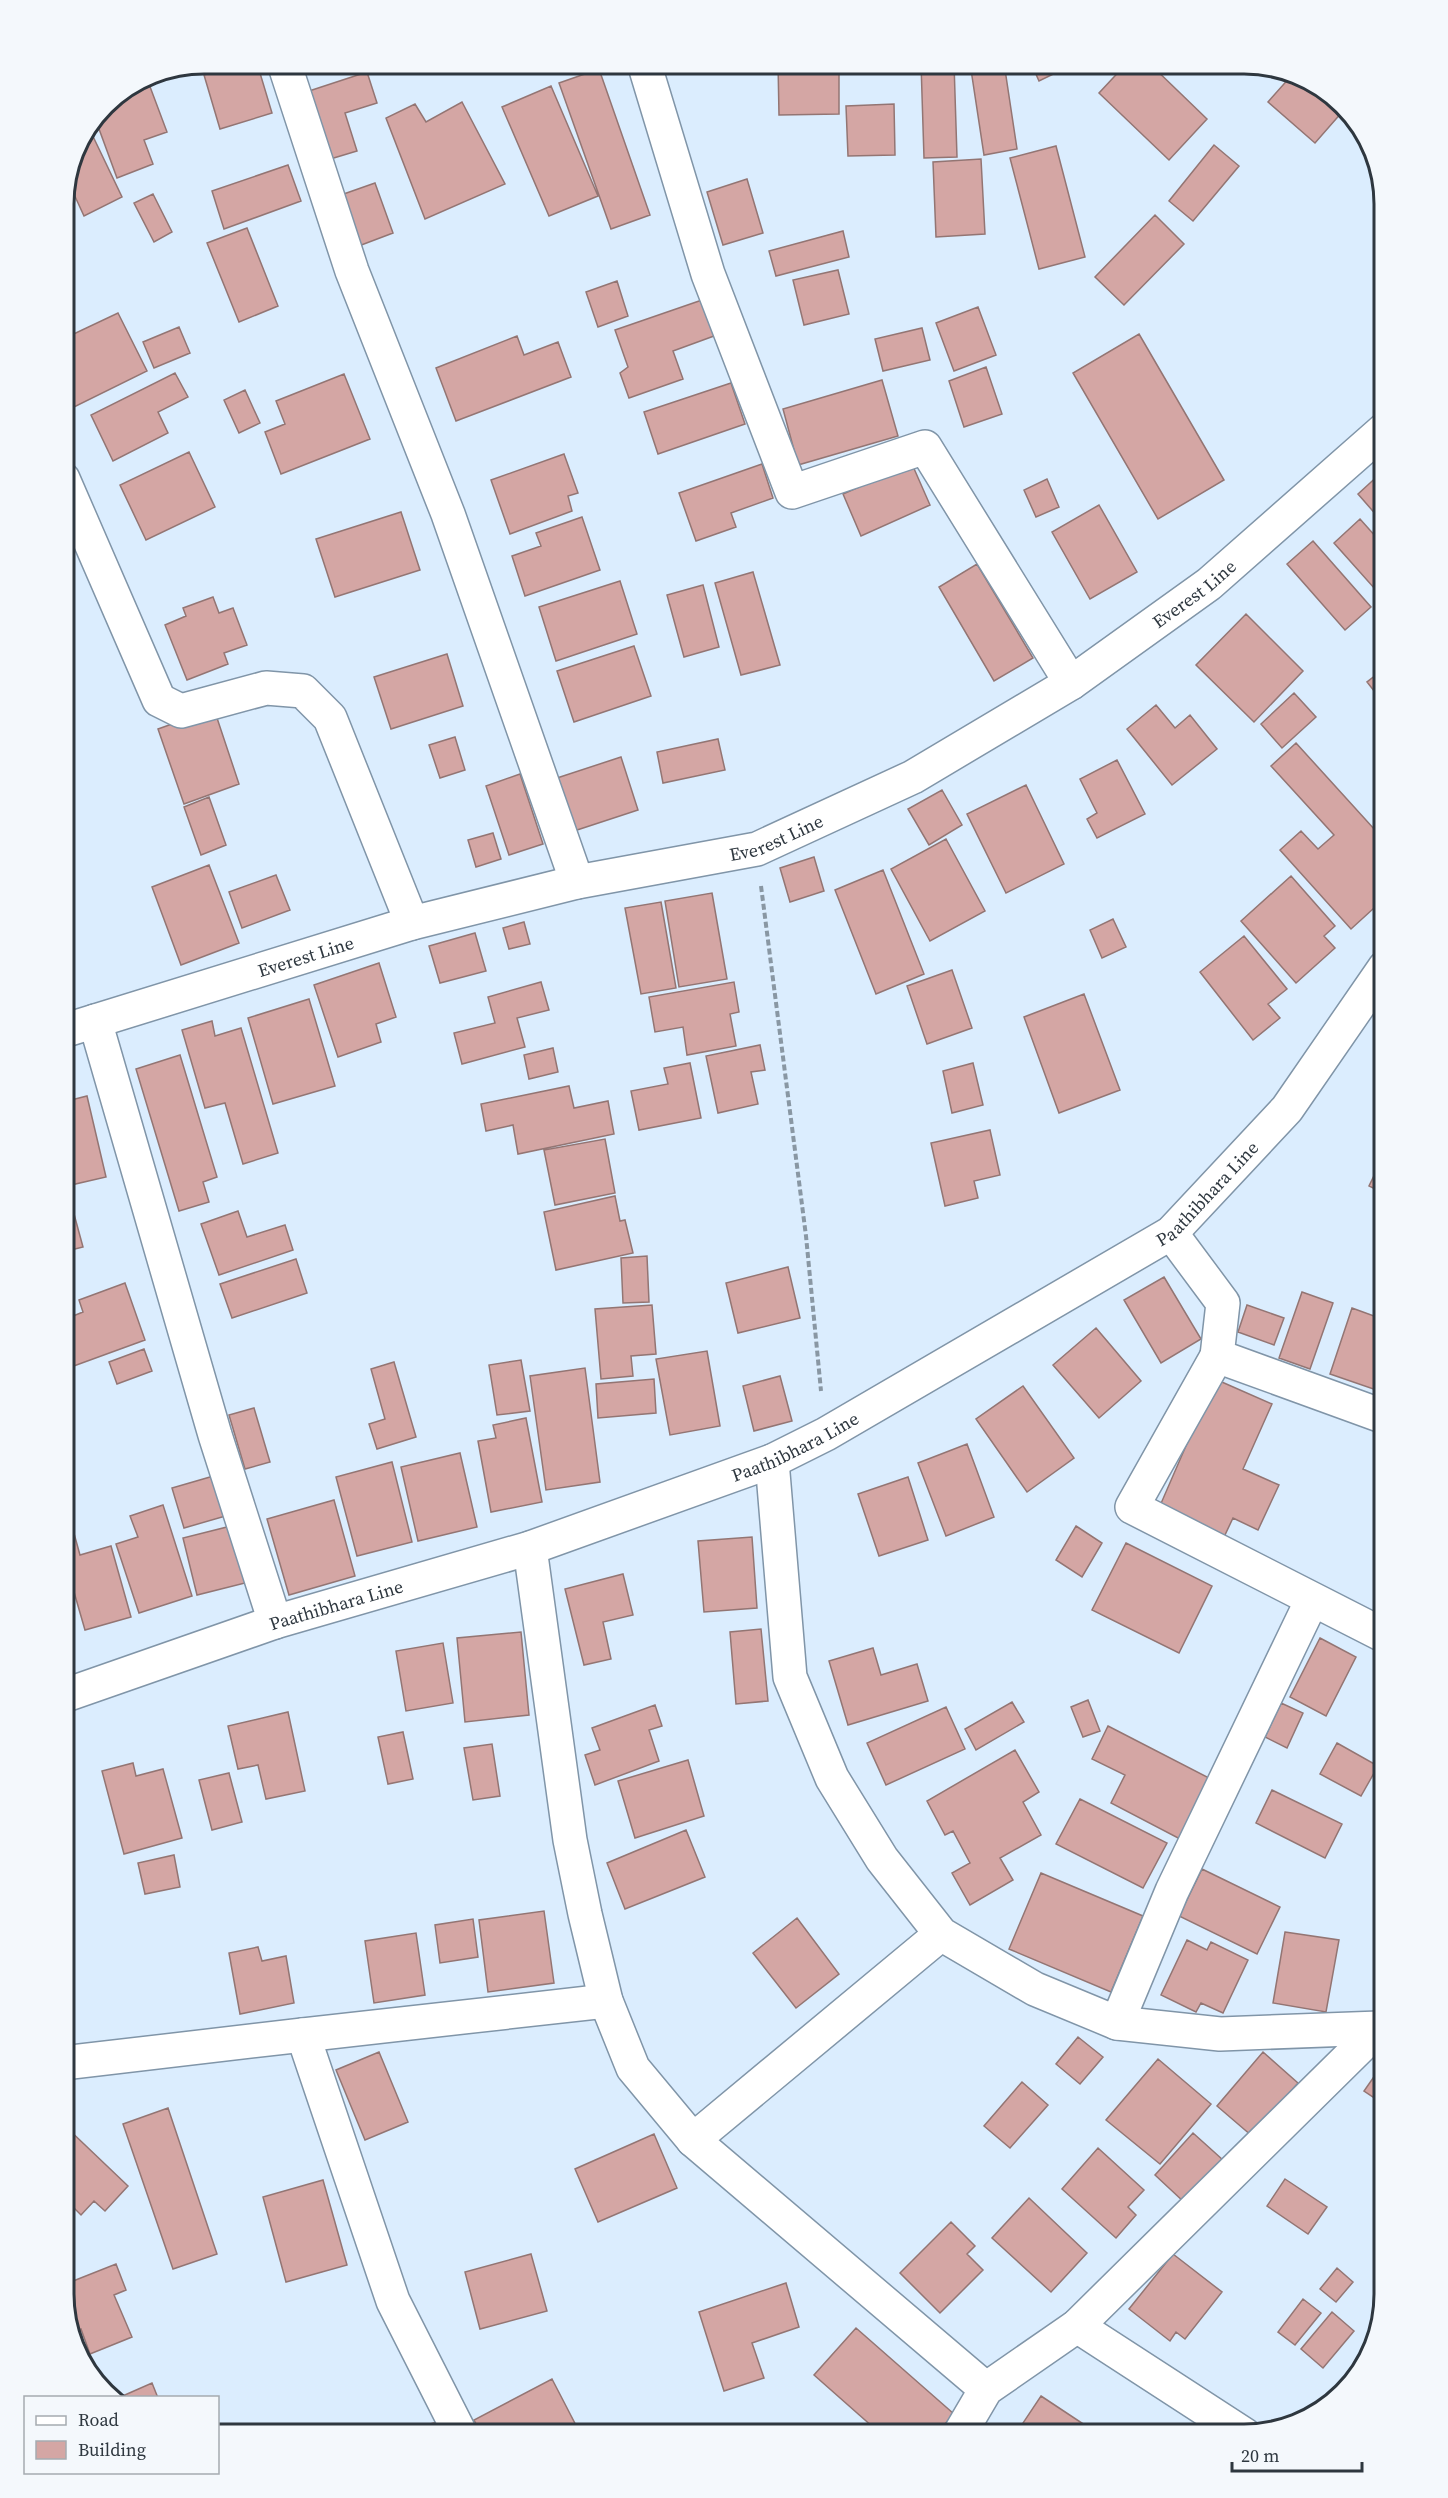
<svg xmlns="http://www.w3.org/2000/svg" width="1448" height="2498" viewBox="0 0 1448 2498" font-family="'Source Serif 4',serif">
	<rect width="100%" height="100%" fill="#dbedfe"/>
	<path fill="#d4a6a4" stroke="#937573" stroke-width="1.5" d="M244,63H257L272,113L220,129L204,75Z
		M778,63H839V114L779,115Z
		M921,63H954L957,157L924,158Z
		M970,63H1004L1017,149L984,155Z
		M1031,63H1076L1039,81Z
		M1127,63H1149L1207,119L1169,160L1099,93Z
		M599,69L650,215L611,229L559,83Z
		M367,72L377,103L345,113L357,151L327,160L306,92Z
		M146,76L167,132L144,140L153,164L117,178L95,118L104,104Z
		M1291,76L1323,87L1343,111L1315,143L1268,102Z
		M551,86L598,196L549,216L502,107Z
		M462,102L505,184L425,219L386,118L415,104L426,122Z
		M894,104L895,155L848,156L846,106Z
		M88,126L122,197L84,216L67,179L77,142Z
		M1214,145L1239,166L1193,221L1169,201Z
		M1056,146L1085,257L1039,269L1010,158Z
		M981,159L985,234L936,237L933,162Z
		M288,165L301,201L224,229L212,191Z
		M747,179L763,233L723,245L707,192Z
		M375,183L393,233L356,247L338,196Z
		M153,194L172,232L154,242L134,203Z
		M1155,215L1184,244L1124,305L1095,277Z
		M247,228L278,306L239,322L207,243Z
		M843,231L849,257L776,276L769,251Z
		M838,270L849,314L804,325L793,280Z
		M617,281L628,316L598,327L586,292Z
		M702,300L714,336L673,351L683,379L629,398L620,373L628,367L615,330Z
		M978,307L996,355L954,371L936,323Z
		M118,313L147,371L74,407L63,385V339Z
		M179,327L190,353L154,368L143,342Z
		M922,328L930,360L883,371L875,339Z
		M1139,334L1224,480L1158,519L1073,373Z
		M517,336L524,355L558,342L571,377L456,421L436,368Z
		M986,367L1002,414L964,427L949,381Z
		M175,373L188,397L158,412L168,433L113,461L91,415Z
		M344,374L370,439L281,474L265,432L285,424L276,401Z
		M882,380L898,436L798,465L783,409Z
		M731,383L745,424L658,454L644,412Z
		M245,390L260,423L239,433L224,400Z
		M189,452L215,507L146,540L120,485Z
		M564,454L578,493L568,496L572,511L510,534L491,480Z
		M762,464L773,498L731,513L736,527L696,541L679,493Z
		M912,464L930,505L861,536L843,494Z
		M1382,472L1385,475V525L1358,494Z
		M1047,479L1059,507L1036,517L1024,490Z
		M1099,505L1137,572L1090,599L1052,532Z
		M401,512L420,570L335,597L316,539Z
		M582,517L600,570L525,596L512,556L541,546L536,533Z
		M1360,519L1385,547V596L1383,598L1334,543Z
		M1313,541L1371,607L1345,630L1287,564Z
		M977,564L1033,658L994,681L939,587Z
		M753,572L780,665L741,675L715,583Z
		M620,581L637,634L556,661L539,607Z
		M703,585L719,647L684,657L667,595Z
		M213,597L219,613L233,608L247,645L224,653L228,664L187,680L165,625L186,616L183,608Z
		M1246,614L1303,671L1254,722L1196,665Z
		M634,646L651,696L574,722L557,671Z
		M447,654L463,706L391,729L374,677Z
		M1385,668V705L1367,682Z
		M1294,693L1316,717L1282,748L1261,724Z
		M1156,705L1175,728L1190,715L1217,749L1172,785L1127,729Z
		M214,709L239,784L184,804L158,729Z
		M455,737L465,770L440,778L429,745Z
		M718,739L725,770L663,783L657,752Z
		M1296,743L1385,841V898L1351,929L1280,850L1301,831L1318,849L1334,835L1271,766Z
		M621,757L638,810L574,831L557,778Z
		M1117,760L1145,814L1097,838L1087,819L1097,813L1080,779Z
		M520,774L543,844L509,855L486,786Z
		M1026,785L1064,864L1006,893L967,814Z
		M942,790L962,825L929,845L908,809Z
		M209,797L226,845L201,855L184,807Z
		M493,833L501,859L476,867L468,840Z
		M946,839L985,911L930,941L891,869Z
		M814,857L824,891L790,902L780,868Z
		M209,865L239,943L181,965L152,887Z
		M883,870L924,974L876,994L835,890Z
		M276,875L290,910L242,928L229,892Z
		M1291,876L1335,926L1324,936L1335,948L1296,983L1241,921Z
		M712,893L727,979L679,987L665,901Z
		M661,902L676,988L641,994L625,908Z
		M1113,919L1126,947L1102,958L1090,930Z
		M524,922L530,944L509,949L503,928Z
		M475,933L486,971L440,983L429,946Z
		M1244,936L1287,989L1268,1004L1280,1018L1253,1040L1200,972Z
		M379,963L396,1017L376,1024L381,1042L338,1057L314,985Z
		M952,970L972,1028L927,1044L907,986Z
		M541,982L549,1010L517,1018L525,1047L462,1064L454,1033L495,1023L488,997Z
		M734,982L739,1012L730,1014L736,1046L687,1055L683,1027L655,1032L649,997Z
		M1084,994L1120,1090L1059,1113L1024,1017Z
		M309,999L335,1086L273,1104L248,1018Z
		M212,1021L215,1036L241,1028L278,1153L243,1164L225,1103L205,1108L182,1030Z
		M760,1045L765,1070L751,1072L758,1104L718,1113L706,1056Z
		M553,1048L558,1072L529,1079L524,1055Z
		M180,1055L217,1177L203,1182L209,1202L179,1211L136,1069Z
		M690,1063L701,1118L639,1130L631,1091L668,1084L664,1068Z
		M973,1063L983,1105L952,1113L943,1071Z
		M569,1086L574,1108L608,1101L614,1134L518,1154L513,1125L486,1131L481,1104Z
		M87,1096L106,1177L71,1185L63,1149V1102Z
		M990,1130L1000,1175L974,1181L978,1198L945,1206L931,1143Z
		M605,1139L615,1193L555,1205L544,1150Z
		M1385,1153V1194L1369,1186Z
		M615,1196L620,1221L625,1220L633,1253L556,1270L544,1212Z
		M238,1211L247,1237L285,1225L293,1250L219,1275L201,1224Z
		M74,1214L83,1247L63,1252V1217Z
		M647,1256L649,1302L623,1303L621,1258Z
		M296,1259L307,1293L232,1318L220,1284Z
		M788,1267L800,1318L738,1333L726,1283Z
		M1164,1277L1201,1339L1161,1363L1124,1300Z
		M125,1283L145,1340L71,1367L63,1344V1320L83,1312L79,1300Z
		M1302,1292L1333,1303L1310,1369L1279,1358Z
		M652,1305L656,1354L631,1356L633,1376L601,1379L595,1309Z
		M1247,1305L1284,1318L1274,1345L1238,1332Z
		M1352,1308L1385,1320V1393L1330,1374Z
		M1096,1328L1141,1381L1099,1418L1053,1365Z
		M144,1349L152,1371L117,1384L109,1362Z
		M707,1351L720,1426L670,1435L656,1359Z
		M521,1360L530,1411L497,1415L489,1365Z
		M394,1362L416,1437L377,1449L369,1424L385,1419L371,1369Z
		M585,1368L600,1482L546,1490L530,1376Z
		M780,1376L792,1421L754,1431L743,1386Z
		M654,1379L656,1413L598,1418L596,1384Z
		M1215,1379L1272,1404L1243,1469L1279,1485L1258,1530L1233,1518L1224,1537L1159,1508Z
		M1023,1386L1074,1458L1027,1492L976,1419Z
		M254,1408L270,1462L245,1469L229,1415Z
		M526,1418L542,1502L491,1512L478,1441L496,1438L493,1425Z
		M967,1444L994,1517L946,1536L918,1463Z
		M460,1453L477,1527L418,1541L401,1467Z
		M392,1462L412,1542L357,1556L336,1477Z
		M217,1475L229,1515L184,1528L172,1488Z
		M908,1477L928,1540L879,1556L858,1494Z
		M334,1500L355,1576L289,1595L267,1519Z
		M65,1501L80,1555L111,1546L131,1617L85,1630L74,1592L63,1595Z
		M163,1505L192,1596L139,1613L116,1544L138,1537L130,1516Z
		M235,1525L249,1582L197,1595L183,1538Z
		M1076,1526L1102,1543L1082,1577L1056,1560Z
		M752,1537L757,1608L704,1612L698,1541Z
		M1126,1543L1212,1586L1179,1653L1092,1610Z
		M623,1574L633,1615L603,1622L611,1659L584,1665L565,1589Z
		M761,1629L768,1701L736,1704L730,1632Z
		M521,1632L529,1715L465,1722L457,1638Z
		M1320,1638L1356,1657L1326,1716L1290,1697Z
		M443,1643L453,1703L406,1711L396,1651Z
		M873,1648L881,1675L917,1664L928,1701L848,1725L829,1661Z
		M1088,1700L1100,1731L1083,1737L1071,1707Z
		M1012,1702L1024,1722L976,1750L965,1729Z
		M1281,1703L1303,1713L1287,1748L1265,1737Z
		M655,1705L662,1726L649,1730L659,1761L595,1785L585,1755L600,1750L592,1728Z
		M946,1707L965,1749L886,1785L867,1743Z
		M288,1712L305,1791L266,1799L258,1765L238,1769L228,1726Z
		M1108,1726L1211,1779L1180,1839L1111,1803L1125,1775L1092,1759Z
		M403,1732L413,1779L388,1784L378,1737Z
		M1337,1743L1378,1766L1361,1796L1320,1774Z
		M492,1744L500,1796L473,1800L464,1748Z
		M1015,1750L1039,1792L1023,1802L1041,1835L1000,1858L1013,1880L970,1905L952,1873L970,1863L953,1831L945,1835L927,1801Z
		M688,1760L704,1816L635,1838L618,1781Z
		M133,1763L136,1776L163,1769L182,1838L124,1854L102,1771Z
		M229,1773L242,1822L212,1830L199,1780Z
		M1272,1790L1342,1824L1325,1858L1256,1823Z
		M1080,1799L1167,1843L1143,1888L1056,1844Z
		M686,1830L705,1877L625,1909L607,1863Z
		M174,1855L180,1887L145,1894L138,1863Z
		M1202,1869L1280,1907L1257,1954L1179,1916Z
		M1041,1873L1143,1916L1111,1992L1009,1949Z
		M544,1911L554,1983L488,1992L479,1920Z
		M797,1918L839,1974L796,2008L753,1953Z
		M473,1919L478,1957L440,1963L435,1925Z
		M1285,1932L1339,1940L1326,2012L1273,2003Z
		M416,1933L425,1995L374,2003L365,1941Z
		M1187,1940L1207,1950L1211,1942L1248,1960L1223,2013L1201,2003L1196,2012L1161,1995Z
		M258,1947L262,1961L286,1956L294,2003L240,2014L229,1953Z
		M1078,2037L1103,2057L1080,2084L1056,2064Z
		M379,2052L408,2122L365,2140L336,2070Z
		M1263,2052L1298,2083L1252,2136L1217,2106Z
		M1158,2059L1211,2104L1160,2164L1106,2120Z
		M1380,2068L1385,2071V2105L1364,2091Z
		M1022,2082L1048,2105L1010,2148L984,2126Z
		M168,2108L217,2254L173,2269L123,2124Z
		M63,2124L128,2186L105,2211L94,2201L81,2215L63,2197Z
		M1193,2133L1223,2160L1185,2203L1155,2175Z
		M654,2134L677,2188L598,2222L575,2169Z
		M1098,2148L1144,2190L1128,2207L1136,2215L1116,2238L1062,2189Z
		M1285,2179L1327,2207L1308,2234L1267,2206Z
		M323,2180L347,2265L286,2282L263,2197Z
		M1029,2198L1087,2253L1051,2292L992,2238Z
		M951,2222L975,2246L967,2254L983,2270L940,2313L900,2273Z
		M531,2254L547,2311L480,2329L465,2272Z
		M1173,2254L1222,2292L1185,2339L1176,2332L1170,2341L1129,2309Z
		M116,2264L126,2290L114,2295L132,2337L90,2354L81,2329L72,2333L63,2285Z
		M1337,2268L1353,2282L1336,2302L1320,2289Z
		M786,2283L799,2327L752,2343L764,2378L724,2391L699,2312Z
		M1303,2299L1321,2313L1295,2345L1278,2332Z
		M1332,2312L1354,2331L1323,2368L1301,2349Z
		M856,2328L954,2414L935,2435H882L814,2375Z
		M552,2379L581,2435H482L474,2420Z
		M152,2383L158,2398H118Z
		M1041,2396L1100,2435H1015Z
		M438,2422L441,2435H387Z"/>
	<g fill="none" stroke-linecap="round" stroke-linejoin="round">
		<defs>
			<g id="street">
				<path d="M284,63L352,271L448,514L577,882"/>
				<path d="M644,63L708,274L792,492L925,447L1071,683"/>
				<path d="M63,479L159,700L181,711L266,688L303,691L330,718L412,923"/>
				<path d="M95,1021L215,1435L275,1622"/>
				<path id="s1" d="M63,1031L412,923L577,882L757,849L913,777L1071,683L1209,584L1385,429"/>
				<path d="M1171,1233L1223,1303L1217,1356L1385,1417"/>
				<path d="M1217,1356L1132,1507L1385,1636"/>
				<path d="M772,1461L790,1677L832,1778L882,1859L941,1934L1035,1989L1117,2023L1220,2034L1379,2028"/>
				<path d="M530,1548L570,1840L585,1914L606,2001L633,2068L693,2140L986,2389"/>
				<path id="s2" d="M63,1696L275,1622L530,1548L772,1461L826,1434L1171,1233L1287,1109L1385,967"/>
				<path d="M1117,2023L1172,1891L1312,1600"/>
				<path d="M63,2063L303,2035"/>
				<path d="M693,2140L941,1934"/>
				<path d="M1077,2326L1245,2435"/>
				<path d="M461,2435L393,2301L303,2035L606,2001"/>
				<path d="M959,2435L986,2389L1077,2326L1379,2028L1385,2027"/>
			</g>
		</defs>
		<use href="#street" stroke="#8095a8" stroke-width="36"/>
		<path stroke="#8997a3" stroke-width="4" stroke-dasharray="6 3" stroke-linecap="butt" d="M761,886L806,1236L821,1391"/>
		<use href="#street" stroke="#fff" stroke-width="33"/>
	</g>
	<g text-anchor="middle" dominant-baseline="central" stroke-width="4.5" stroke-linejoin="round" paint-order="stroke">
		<g font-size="18" fill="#2e373f" stroke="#f4f8fc">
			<text stroke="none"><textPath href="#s1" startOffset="1226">Everest Line</textPath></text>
			<text stroke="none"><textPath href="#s1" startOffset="740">Everest Line</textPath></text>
			<text stroke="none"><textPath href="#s1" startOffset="254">Everest Line</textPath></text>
			<text stroke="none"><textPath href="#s2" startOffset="1260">Paathibhara Line</textPath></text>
			<text stroke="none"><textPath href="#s2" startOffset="774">Paathibhara Line</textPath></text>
			<text stroke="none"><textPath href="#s2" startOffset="288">Paathibhara Line</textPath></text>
		</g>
	</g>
	<path d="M0 0H1448V2498H0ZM204 74H1244A130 130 0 0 1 1374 204V2294A130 130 0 0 1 1244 2424H204A130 130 0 0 1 74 2294V204A130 130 0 0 1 204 74Z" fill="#f4f8fc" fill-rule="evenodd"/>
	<path fill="none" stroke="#2e373f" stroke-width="3" d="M204 74H1244A130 130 0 0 1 1374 204V2294A130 130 0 0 1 1244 2424H204A130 130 0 0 1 74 2294V204A130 130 0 0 1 204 74Z"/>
	<rect x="24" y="2396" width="195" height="78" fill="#f4f8fc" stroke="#a5abb0" stroke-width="1.5"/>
	<rect x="36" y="2416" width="30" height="9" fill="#ffffff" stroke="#a5abb0" stroke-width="1.5"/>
	<text x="78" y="2426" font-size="18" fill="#2e373f">Road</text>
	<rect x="36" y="2441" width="30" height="18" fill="#d4a6a4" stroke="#a5abb0" stroke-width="1.5"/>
	<text x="78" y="2456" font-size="18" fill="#2e373f">Building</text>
	<path d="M1232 2462v9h130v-9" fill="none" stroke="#2e373f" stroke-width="3"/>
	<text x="1241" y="2462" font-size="18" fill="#2e373f" stroke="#f4f8fc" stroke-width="4.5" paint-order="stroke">20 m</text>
</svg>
